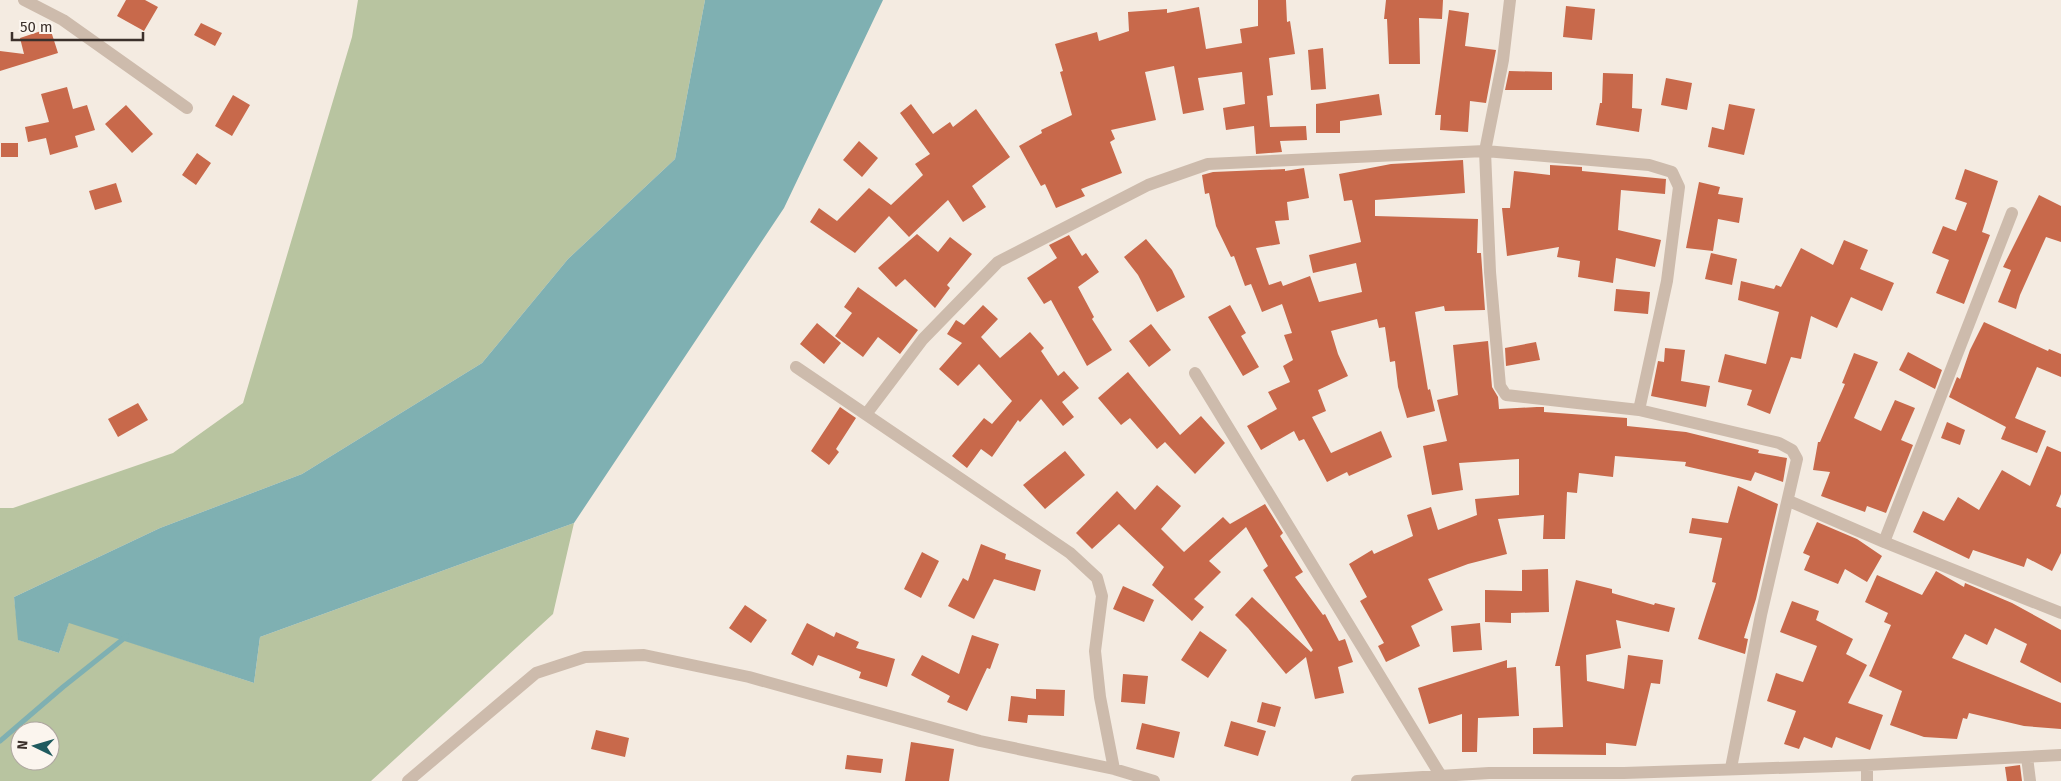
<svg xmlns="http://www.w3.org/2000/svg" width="2061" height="781" viewBox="0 0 2061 781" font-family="'Fira Sans',sans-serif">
	<rect width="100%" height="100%" fill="#f4ebe1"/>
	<path fill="#b8c4a0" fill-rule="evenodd" d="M358,0H705L675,159L568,259L482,363L302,474L160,528L14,597L19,640L59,653L69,622L254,683L260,637L574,523L553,614L371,781H0V508H13L173,453L243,403L352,37ZM20,731H50V761H20Z"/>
	<path fill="#7fb0b2" d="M705,0H883L784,208L574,523L260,637L254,683L69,623L59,653L18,640L14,597L160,528L302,474L482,363L568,259L675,159Z"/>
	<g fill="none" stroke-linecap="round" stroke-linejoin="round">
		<path stroke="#7fb0b2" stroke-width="5" d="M0,741L63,687L127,636"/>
	</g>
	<path fill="#c8694b" d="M126,0H145L158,7L144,31L117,16Z
		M1258,0H1286L1287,22L1290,21L1295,54L1269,58L1273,95L1267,96L1270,127L1306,126L1307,140L1280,141L1282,152L1256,154L1254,126L1226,130L1223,108L1245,104L1242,72L1198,78L1204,110L1183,114L1174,66L1145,72L1156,120L1111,130L1115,139L1110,142L1122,173L1081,189L1085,196L1056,208L1045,184L1041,186L1019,146L1042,133L1041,130L1072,115L1060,72L1063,71L1055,44L1097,32L1099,41L1129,31L1128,12L1167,9V13L1199,7L1206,49L1242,43L1240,29L1258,26Z
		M1386,0H1443L1442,19L1419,18L1420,64H1389L1387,19H1384Z
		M1566,6L1595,9L1592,40L1563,37Z
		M1449,10L1469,13L1465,46L1496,50L1486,103L1470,101L1468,132L1440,130L1441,115H1435Z
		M201,23L222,33L215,46L194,35Z
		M50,28L58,53L0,71V51L24,54L20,38Z
		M1323,48L1326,89L1311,90L1308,50Z
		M1509,71L1552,72V90H1505Z
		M1603,73L1633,74L1632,108L1642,109L1639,132L1596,125L1600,103H1602Z
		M1666,78L1692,83L1687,110L1661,105Z
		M67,87L73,109L87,105L95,130L75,136L78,147L50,155L46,138L28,142L25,127L49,122L41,94Z
		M1379,94L1382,115L1340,121V133H1316V104Z
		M233,95L250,105L232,136L215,126Z
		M911,104L933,134L950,122L953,127L976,109L1010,157L972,186L986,207L963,222L948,200L909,237L889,216L855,253L810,222L819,208L837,221L869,188L891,205L923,175L915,164L930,154L900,113Z
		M1729,104L1755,109L1744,155L1708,147L1712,127L1724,130Z
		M126,105L153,134L132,153L105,124Z
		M859,141L878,158L862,177L843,160Z
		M1,143H18V157H1Z
		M197,153L211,163L196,185L182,175Z
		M1463,160L1465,193L1375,200V216L1478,219L1477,253H1481L1485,310L1445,311L1444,306L1415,312L1428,390L1430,389L1435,411L1407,418L1398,387L1395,361L1390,362L1385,327L1379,328L1377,319L1331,331L1338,354L1348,376L1318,390L1326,411L1312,417L1331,453L1381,431L1392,457L1349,476L1347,472L1327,482L1304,439L1299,441L1294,431L1261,450L1247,426L1277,409L1268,392L1290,382L1283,366L1293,360L1284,335L1292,333L1282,304L1262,312L1251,284L1245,286L1234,256L1231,257L1216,226L1209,193L1205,194L1202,175L1213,172L1285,169V171L1304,168L1309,198L1287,202L1289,220L1275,221L1280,244L1256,248L1269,285L1281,281L1283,286L1310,276L1319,302L1362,292L1356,263L1313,273L1309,255L1361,242L1352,200L1344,201L1339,174L1391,164Z
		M1550,165L1582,167V171L1666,179L1665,194L1621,190L1618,230L1661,240L1655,267L1616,258L1613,283L1578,277L1580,261L1557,257L1559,247L1507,256L1502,208H1510L1514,171L1550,175Z
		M1965,169L1998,181L1982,232L1990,235L1964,304L1936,293L1949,260L1932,253L1943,226L1956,231L1967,203L1955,199Z
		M1699,182L1720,187L1718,194L1743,198L1739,223L1718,219L1713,251L1686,248Z
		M116,183L122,202L95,210L89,191Z
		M2039,195L2061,206V242L2046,237L2020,295L2016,309L1998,302L2011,270L2003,267Z
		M917,234L938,252L950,237L972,254L947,285L950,288L935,308L905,279L896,287L878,268Z
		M1069,235L1082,256L1086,253L1099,272L1078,287L1094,317L1092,319L1112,350L1087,366L1051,300L1044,304L1027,278L1057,258L1049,245Z
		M1146,239L1172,270L1185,297L1157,312L1138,275L1124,257Z
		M1844,240L1868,250L1860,269L1894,283L1882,311L1851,297L1837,328L1811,316L1801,359L1791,357L1770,414L1747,405L1752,390L1718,382L1725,354L1766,364L1779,312L1738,300L1741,281L1774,289L1776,285L1781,287L1801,248L1833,265Z
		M1711,253L1737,259L1732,285L1705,279Z
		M858,287L918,330L900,354L878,337L863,357L835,336L852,313L844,307Z
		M1616,289L1650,292L1648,314L1614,311Z
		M983,305L998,319L981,337L1000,358L1030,332L1044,348L1041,351L1058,376L1064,371L1079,388L1062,402L1074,417L1063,426L1041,399L1020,422L1018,420L992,457L981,449L967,468L952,456L984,418L992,424L1012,401L979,364L958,386L939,369L962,343L947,334L956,320L964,325Z
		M1230,305L1246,333L1241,336L1259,367L1243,376L1208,317Z
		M1984,322L2048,351L2049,349L2061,354V377L2037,367L2015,418L2046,431L2037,453L2001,439L2006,427L1949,397L1957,377L1960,379L1970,350Z
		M817,323L841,343L824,364L800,344Z
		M1151,324L1171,350L1149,367L1129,341Z
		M1488,341L1492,387L1498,397L1499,409L1537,407H1544V412L1627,418V426L1686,432L1759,450L1758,453L1787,458L1783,482L1755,472L1751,481L1685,466L1686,462L1615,456L1613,477L1579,473L1577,493L1567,492L1565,539H1543L1544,515L1498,519L1507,554L1468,564L1428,579L1443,610L1411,626L1420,646L1386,662L1378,646L1384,643L1360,601L1367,597L1349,564L1372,550L1374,554L1413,536L1407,515L1431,507L1438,530L1477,515L1475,499L1519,495V459L1459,463L1463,490L1432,495L1423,446L1447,441L1437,400L1458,395L1453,345Z
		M1536,342L1540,360L1506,366L1505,348Z
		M1665,348L1685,350L1681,381L1710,386L1706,407L1651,396L1658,361L1664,362Z
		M1908,352L1942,370L1935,389L1899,370Z
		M1854,353L1878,362L1854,418L1881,431L1895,400L1915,408L1901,440L1913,445L1886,513L1867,506L1865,512L1821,496L1830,472L1813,470L1818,442H1820L1845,384L1842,383Z
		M1128,372L1180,435L1201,416L1225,443L1195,474L1165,442L1157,449L1130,418L1121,425L1098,398Z
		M138,403L148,420L118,437L108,419Z
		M840,407L856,418L836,449L839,452L829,465L811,451Z
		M1947,422L1965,430L1960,445L1941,438Z
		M2047,446L2061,452V494L2056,506L2061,508V553L2052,571L2027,558L2024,567L1973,550L1969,559L1913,532L1923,511L1944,521L1958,497L1979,510L2002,470L2030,486Z
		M1065,451L1085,475L1045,509L1023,485Z
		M1157,485L1181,506L1161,529L1184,552L1223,517L1230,524L1265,504L1283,533L1280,536L1303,572L1295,577L1323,615L1325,614L1339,641L1345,639L1353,662L1338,667L1344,693L1315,699L1306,657L1286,674L1248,628L1235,615L1252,597L1311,652L1313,650L1263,570L1268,566L1246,527L1209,561L1221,572L1194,599L1204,607L1192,621L1152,585L1164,567L1119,524L1092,549L1076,533L1117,491L1135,510Z
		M1738,486L1778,504L1756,599L1744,638L1748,639L1745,654L1698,639L1716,583L1712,582L1722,538L1689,533L1692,518L1728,523Z
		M1817,522L1857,539L1882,556L1867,582L1845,569L1838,584L1804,570L1810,556L1803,553Z
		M981,544L1006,554L1005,559L1041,570L1035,591L994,579L974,619L948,606L963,578L968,581Z
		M922,552L939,561L921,598L904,589Z
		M1548,569L1549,612L1511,613V623L1485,622V590L1522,591V570Z
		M1936,571L1964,587L1965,583L2012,603L2061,630V683L2020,662L2027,644L1995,628L1987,645L1965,634L1952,658L2061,703V729L2024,726L1969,713L1967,719L1963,718L1957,739L1924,737L1890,725L1902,691L1869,676L1891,625L1884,622L1888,613L1865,602L1877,575L1922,595Z
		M1576,580L1612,589V593L1654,605L1655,603L1675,608L1669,632L1616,620L1621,648L1586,655L1587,681L1624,689L1628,655L1663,660L1660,684L1651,683L1636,746L1606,743V755L1533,754V728L1563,727L1560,666H1555Z
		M1123,586L1154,600L1144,622L1113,609Z
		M1792,601L1819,611L1816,620L1853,639L1846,654L1867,665L1848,703L1883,715L1870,750L1836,737L1832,748L1804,737L1799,749L1784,744L1796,711L1767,701L1776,673L1803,682L1817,646L1780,632Z
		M745,605L767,620L751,643L729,628Z
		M807,623L834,637L836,632L859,642L856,648L895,659L887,687L859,678L861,672L818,655L813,666L791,654Z
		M1480,623L1482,650L1453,652L1451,626Z
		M1200,631L1227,650L1208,678L1181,660Z
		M972,635L999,644L990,669L987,668L967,711L947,702L950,696L911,675L922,655L959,674Z
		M1507,660V668L1516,667L1519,716L1478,718L1477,752H1462V714L1429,724L1418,688Z
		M1123,674L1148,676L1145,704L1121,702Z
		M1036,689L1065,690L1064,716L1028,715L1027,723L1008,721L1011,696L1036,699Z
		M1262,702L1281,707L1275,727L1257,722Z
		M1231,721L1266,731L1258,756L1224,746Z
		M1142,723L1180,732L1174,758L1136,749Z
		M596,730L629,738L625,757L591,749Z
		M911,742L954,749L949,781H905Z
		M847,755L883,759L881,773L845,769Z
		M2020,765L2022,781H2007L2005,767Z"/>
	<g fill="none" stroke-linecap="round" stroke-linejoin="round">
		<path stroke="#cdbbac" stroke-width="12" d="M24,0L63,20L187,108
			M796,367L1070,553L1097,578L1102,596L1095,651L1100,697L1114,769
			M1195,373L1441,776L1440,781
			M1639,410L1779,443L1792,450L1797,459L1761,615L1731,768
			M867,413L923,339L998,262L1148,185L1208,164L1485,151L1649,165L1672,172L1679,187L1667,281L1639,410L1506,395L1500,386L1490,272L1485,151L1503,60L1510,0
			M1789,501L1884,542L2012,213
			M1884,542L2061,613
			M2027,757L2030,781
			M1867,765V781
			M408,781L536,673L585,657L644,655L749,677L980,741L1114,769L1154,781
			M1357,781L1489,773H1624L1867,765L2061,755"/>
	</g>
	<g transform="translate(35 746) rotate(275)"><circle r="24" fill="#fbf5ee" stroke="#aea6a0"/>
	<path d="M0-4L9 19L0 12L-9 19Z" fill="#1f5a5e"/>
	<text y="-8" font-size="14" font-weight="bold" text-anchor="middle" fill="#3b302b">N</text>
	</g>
	<path d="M12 32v8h131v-8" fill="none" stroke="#3b302b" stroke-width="2.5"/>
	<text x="20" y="32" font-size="15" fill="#3b302b" stroke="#fbf5ee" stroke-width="4" paint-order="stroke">50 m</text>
</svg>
